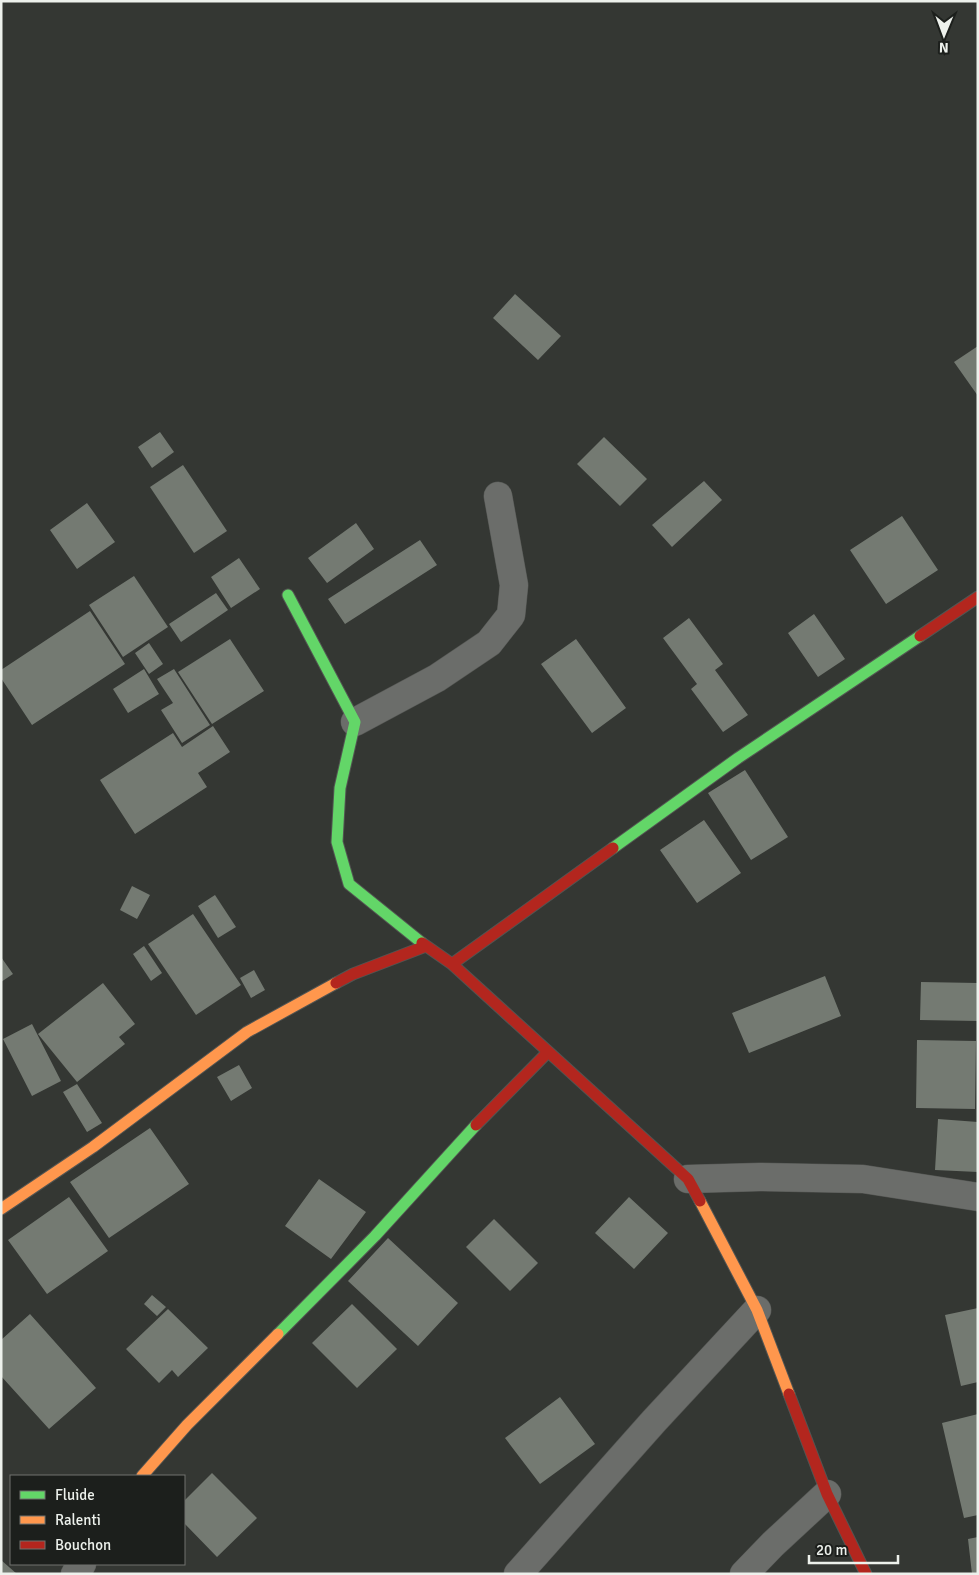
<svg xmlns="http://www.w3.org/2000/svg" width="979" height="1575" viewBox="0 0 979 1575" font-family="Signika,sans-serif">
	<rect width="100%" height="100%" fill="#343733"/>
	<path fill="#747a72" d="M515,294L561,336L538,360L493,318Z
		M978,346V396L954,362Z
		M160,432L174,452L152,468L138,447Z
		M604,437L647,479L620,506L577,464Z
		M183,465L227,531L194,553L150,487Z
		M704,481L722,500L672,547L652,525Z
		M87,503L115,542L77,569L50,530Z
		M902,516L938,570L886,604L850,550Z
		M356,523L374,549L327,583L308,558Z
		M420,540L437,565L345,624L328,599Z
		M239,558L260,589L231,608L211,577Z
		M134,576L168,627L123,657L89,605Z
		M216,593L228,610L181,642L169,624Z
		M90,611L125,664L32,725L1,678V670Z
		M814,614L845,659L818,677L788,633Z
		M689,618L723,664L715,670L748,715L723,732L691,689L697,684L663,638Z
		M230,639L264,691L212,724L178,672Z
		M576,639L626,708L592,733L541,664Z
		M149,643L163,664L149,674L135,653Z
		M144,669L159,694L128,713L113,689Z
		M174,669L210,725L182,743L161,710L173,703L157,679Z
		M213,726L230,752L198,773L207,787L135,834L100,780L173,733L182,747Z
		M745,770L788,837L751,860L708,793Z
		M704,820L741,873L697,903L660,850Z
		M132,886L150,895L137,919L120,910Z
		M215,895L236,927L218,938L198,906Z
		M193,914L241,985L196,1015L148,944Z
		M144,946L162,973L151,981L133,954Z
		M1,957L13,974L1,982Z
		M254,970L265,990L251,998L240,978Z
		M825,976L841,1016L749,1053L732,1013Z
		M921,982L978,983V1021L920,1020Z
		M103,983L135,1024L119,1037L125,1044L77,1082L38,1034Z
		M32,1024L61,1081L32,1096L3,1039Z
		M917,1040L976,1041L975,1109L916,1108Z
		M239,1065L252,1088L231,1101L217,1077Z
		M77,1084L102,1123L87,1132L63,1092Z
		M938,1119L978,1122V1172L935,1170Z
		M150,1128L189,1184L109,1238L70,1182Z
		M319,1179L366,1212L331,1259L285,1226Z
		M69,1197L108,1251L47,1294L8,1240Z
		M629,1197L668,1233L634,1269L595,1233Z
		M494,1219L538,1263L510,1291L466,1247Z
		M388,1238L458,1303L418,1346L348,1281Z
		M152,1295L166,1307L157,1316L144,1304Z
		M352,1304L397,1349L357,1388L312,1343Z
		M978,1308V1382L961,1386L945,1315Z
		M168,1309L208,1348L178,1377L172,1370L159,1383L126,1349Z
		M30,1314L96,1388L49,1429L1,1376V1340Z
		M560,1397L595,1444L540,1484L505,1438Z
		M978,1414V1515L964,1518L942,1423Z
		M212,1473L257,1518L217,1557L184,1523V1501Z
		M978,1537V1574H972L968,1539Z
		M1,1560L17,1574H1Z"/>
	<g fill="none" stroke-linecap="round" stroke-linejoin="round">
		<defs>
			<path id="street" d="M355,722L437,678L489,643L511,615L514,585L498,496
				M688,1179L760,1177L863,1179L978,1197
				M75,1574L82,1564
				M518,1574L654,1421L757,1310
				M744,1574L773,1544L827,1494"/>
			<path id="fast" d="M288,595L355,722L340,788L337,842L349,884L422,943
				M613,848L738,758L920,636
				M278,1334L375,1236L476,1125"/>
			<path id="slow" d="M700,1201L757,1310L789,1394
				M1,1209L93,1147L247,1032L336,983
				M142,1476L187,1425L278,1334"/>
			<path id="jam" d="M920,636L978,597
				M422,943L452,964L688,1179L700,1201
				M452,964L613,848
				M336,983L353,974L426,946
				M476,1125L548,1052
				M789,1394L827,1494L866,1574"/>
		</defs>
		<use href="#street" stroke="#535552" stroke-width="29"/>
		<use href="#fast" stroke="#535552" stroke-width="13"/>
		<use href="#slow" stroke="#535552" stroke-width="13"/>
		<use href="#jam" stroke="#535552" stroke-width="13"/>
		<use href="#street" stroke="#6b6d6a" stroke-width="28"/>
		<use href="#fast" stroke="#63d668" stroke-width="11"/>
		<use href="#slow" stroke="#ff974d" stroke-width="11"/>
		<use href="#jam" stroke="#b3261e" stroke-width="11"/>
	</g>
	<rect width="979" height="1575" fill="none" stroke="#edf1ec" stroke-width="5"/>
	<rect x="10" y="1475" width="175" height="90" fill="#1c1f1c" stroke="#70736f"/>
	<rect x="20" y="1491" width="25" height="8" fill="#63d668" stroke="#70736f"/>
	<text x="55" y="1500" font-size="15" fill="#edf1ec">Fluide</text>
	<rect x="20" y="1516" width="25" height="8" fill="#ff974d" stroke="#70736f"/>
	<text x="55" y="1525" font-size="15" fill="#edf1ec">Ralenti</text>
	<rect x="20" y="1541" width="25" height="8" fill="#b3261e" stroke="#70736f"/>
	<text x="55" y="1550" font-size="15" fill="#edf1ec">Bouchon</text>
	<g transform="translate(944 35) rotate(181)" stroke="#1c1f1c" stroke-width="4" paint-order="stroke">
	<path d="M0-4L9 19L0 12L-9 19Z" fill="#edf1ec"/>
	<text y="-8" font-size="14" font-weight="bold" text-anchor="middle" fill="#edf1ec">N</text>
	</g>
	<path d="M809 1555v8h89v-8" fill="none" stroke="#edf1ec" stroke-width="2.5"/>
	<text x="816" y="1555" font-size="15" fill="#edf1ec" stroke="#1c1f1c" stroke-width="4" paint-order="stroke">20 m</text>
</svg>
